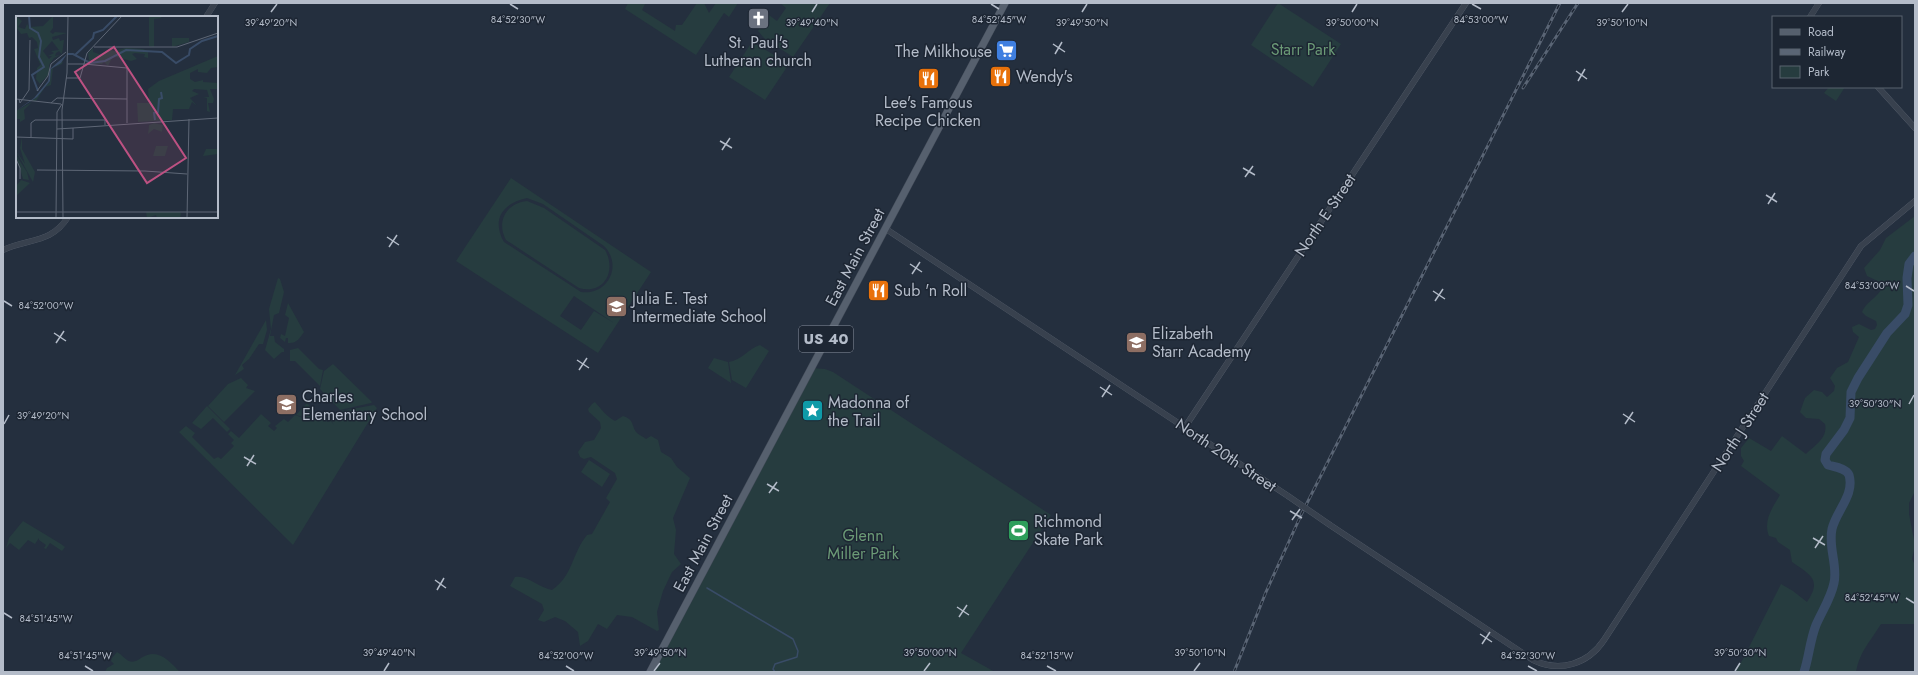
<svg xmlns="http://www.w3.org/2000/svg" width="1918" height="675" viewBox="0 0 1918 675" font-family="Jost,sans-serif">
	<rect width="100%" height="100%" fill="#242f3e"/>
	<path fill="#263c3f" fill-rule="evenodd" d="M628,3H643L645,4L642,10L675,31L676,25H682L697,3H704L709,13L716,3H738L729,17L724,13L696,55L625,9Z
		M780,3H830L793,57L764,38L758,31L769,15L777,21L786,8Z
		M1278,3L1341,44L1313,87L1251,45Z
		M754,43L789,64L765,100L729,77L750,45Z
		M1829,87H1845L1836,101L1824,93Z
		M511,178L651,272L598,353L456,261ZM527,198L543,204L604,246C623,265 608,296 581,292L504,242C491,219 503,203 527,198ZM574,296L614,323L594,311L581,330L560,316Z
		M527,201L544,208L605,250C617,271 604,295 579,288L506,240C496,222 506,203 527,201Z
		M1915,216V491L1909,503V514L1915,545L1912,559L1915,565V624H1881C1870,642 1860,651 1856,672H1735L1743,659L1781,584L1793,591L1807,602C1822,580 1811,575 1792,562L1790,550L1778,542L1776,538L1769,536C1763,521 1772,508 1780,495L1741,466L1744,461L1741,456V448L1749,438L1771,451L1782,436L1806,454C1815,445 1828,438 1825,424L1819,419L1806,418L1800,412L1805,398L1814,390L1822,392L1827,397L1834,391L1835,386L1830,378L1837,368L1848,362L1859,337L1853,332L1852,327L1859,324L1871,330L1875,329L1877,325L1876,321L1866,316L1862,312C1868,299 1878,299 1884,284L1867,276L1864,268L1880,250L1886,238Z
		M278,278L280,279L284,292L279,313L274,315L270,336H274L275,342L284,349V352H282L274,359L265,350L271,329L269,309Z
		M288,303L304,332C300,338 296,344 288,343V338H286L285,342L280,338L281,334L285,336L289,318L285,315Z
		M266,320L267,330L263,344H259L249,359L242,365L244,369L235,375Z
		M760,345L769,351L746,388L732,380L729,362C742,360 748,349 760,345Z
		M298,348L319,369L323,370L320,386L295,361H290V350Z
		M714,358L728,362L731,383L708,368Z
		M333,364L372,402L371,403L340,410L320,389L324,371Z
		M811,368L825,369L833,372L1051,515L961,653L995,672H650Z
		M241,378L248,385L246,388L255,391L224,422L208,406L228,384Z
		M595,402C601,409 607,417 615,421L623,416C635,420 631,426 637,433C639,435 644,437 646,439L651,436L658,440L661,452L671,458L677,467L690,478L673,518L676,530L674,554L681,564L672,572L663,591L657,612L659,630L657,631L632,617L617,615L607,629L598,624L588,641L580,646L578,632L565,621L555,617L544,622L538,620L544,610L542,604L510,586L515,577C528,575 539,588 552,590C573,576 572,553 587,535L592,534L610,502L606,498L617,479L615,473L591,457L584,459L580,457L578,452L585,442L594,440L601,428L600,422L589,412L588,409L592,404Z
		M307,403L319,417L317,420L321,418L328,422L330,420L334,425L331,420L340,411L374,405L377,408L293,545L179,432L186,426L195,433L192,437L214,459L218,457L221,459L234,446L231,443L234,440L228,434L231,431L239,438L261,414L271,423L268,426L274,431L277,428L275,426L284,419L288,422L295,415L303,418L307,414L314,420L308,413L303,417L296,415Z
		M207,406L230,429L227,432L213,418L201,429L192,423Z
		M589,460L610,474L602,487L581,472Z
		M23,521L61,544L65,547L62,551L50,543L46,549L44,548L46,545L39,540V538L35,544L28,540L19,550L10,543L6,548L9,538Z
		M117,652C121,654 126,660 129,661C134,663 138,660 141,658C158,647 169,661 180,672H105L107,668L114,664L111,661L112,658Z"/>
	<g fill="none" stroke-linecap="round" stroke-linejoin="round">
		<path stroke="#394c67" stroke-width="1.5" d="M707,588L793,639L798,651L797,657L775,664L773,669L775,672"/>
		<path stroke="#394c67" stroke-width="9" d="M1804,672C1809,657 1810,640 1816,625C1822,611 1831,598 1834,583C1838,565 1828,548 1832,529C1836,511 1855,495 1849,475C1846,468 1835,467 1828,465L1825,460L1826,454L1844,430L1850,418L1851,392L1858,378L1887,333L1905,314L1908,305L1907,278L1909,264L1915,256"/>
		<defs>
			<path id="tertiary" d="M206,17L215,3
				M1810,17L1819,3
				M1878,87L1915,128
				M886,229L1288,496
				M3,250C28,238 51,244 68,217
				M1185,427L1466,3
				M1330,525L1533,660C1560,673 1588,664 1604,640L1861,246L1915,201"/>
			<path id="primary" d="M650,672L1005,3"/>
		</defs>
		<use href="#tertiary" stroke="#565f6c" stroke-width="6"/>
		<use href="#primary" stroke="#414a57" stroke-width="8"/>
		<use href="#tertiary" stroke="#38414e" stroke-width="5.5"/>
		<use href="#primary" stroke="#56606e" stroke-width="7"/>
		<defs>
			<path id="rail" d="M1523,88L1578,3
				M1234,672L1266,592L1302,513L1560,3"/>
		</defs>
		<use href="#rail" stroke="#5a6575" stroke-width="3"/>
		<use href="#rail" stroke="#1d2633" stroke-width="1.5" stroke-dasharray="4.5" stroke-linecap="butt"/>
		<defs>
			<path id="tertiary-bridge" d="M1288,496L1330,525"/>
		</defs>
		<use href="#tertiary-bridge" stroke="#565f6c" stroke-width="6" stroke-linecap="butt"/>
		<use href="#tertiary-bridge" stroke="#38414e" stroke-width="5.5"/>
	</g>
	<path fill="none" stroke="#b4bcc9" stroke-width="1.5" d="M510,4L518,9M991,4L999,9M1472,4L1481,9M271,12L277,4M812,12L817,4M1082,12L1087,4M1352,12L1357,4M1622,12L1628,4M1053,44L1065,52M1055,54L1062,42M1576,71L1587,79M1578,81L1585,69M720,141L732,148M722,150L730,138M1243,168L1255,175M1245,177L1253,166M1766,195L1777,202M1768,204L1775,193M387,237L399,245M389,247L397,235M910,264L922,272M912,274L920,262M1906,286L1914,291M1433,291L1445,299M4,301L12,306M1435,301L1443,289M54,333L66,341M56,343L64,331M577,360L589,368M579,370L587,358M1100,387L1112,395M1102,397L1110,385M1909,404L1914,395M1623,414L1635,422M4,424L9,415M1625,424L1633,412M244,457L256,464M247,466L254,455M767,484L779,491M769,493L777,482M1290,511L1302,518M1292,520L1300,509M1813,538L1825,545M1815,548L1823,536M435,580L446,588M437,590L444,578M1906,598L1914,603M957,607L969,615M4,613L12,618M959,617L967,605M1480,634L1492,642M1482,644L1490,632M85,666L93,671M566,666L574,671M1047,666L1056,671M1528,666L1537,671M384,671L389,663M654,671L660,663M924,671L930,663M1194,671L1200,663M1735,671L1740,663"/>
	<defs>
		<symbol id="church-square" viewBox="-11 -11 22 22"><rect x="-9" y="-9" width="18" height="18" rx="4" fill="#6b7280" stroke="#1d2633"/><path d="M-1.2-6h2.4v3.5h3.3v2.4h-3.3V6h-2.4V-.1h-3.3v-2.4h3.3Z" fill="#fff"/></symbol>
		<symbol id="supermarket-square" viewBox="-11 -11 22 22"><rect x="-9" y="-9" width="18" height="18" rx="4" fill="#3f7fe0" stroke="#1d2633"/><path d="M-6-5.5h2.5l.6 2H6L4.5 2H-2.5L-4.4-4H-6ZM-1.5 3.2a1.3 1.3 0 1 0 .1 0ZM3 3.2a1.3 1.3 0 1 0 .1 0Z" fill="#fff"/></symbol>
		<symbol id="restaurant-square" viewBox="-11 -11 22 22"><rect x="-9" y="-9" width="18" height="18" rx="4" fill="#e8710a" stroke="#1d2633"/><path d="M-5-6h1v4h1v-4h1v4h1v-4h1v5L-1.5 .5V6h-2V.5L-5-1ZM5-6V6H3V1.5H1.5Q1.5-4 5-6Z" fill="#fff"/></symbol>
		<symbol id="school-square" viewBox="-11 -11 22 22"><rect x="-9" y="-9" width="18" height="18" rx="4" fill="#8d6e63" stroke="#1d2633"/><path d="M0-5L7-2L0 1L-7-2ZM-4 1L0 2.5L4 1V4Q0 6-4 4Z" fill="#fff"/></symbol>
		<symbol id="sight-square" viewBox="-11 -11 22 22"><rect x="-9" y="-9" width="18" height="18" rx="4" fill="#0f9aa8" stroke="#1d2633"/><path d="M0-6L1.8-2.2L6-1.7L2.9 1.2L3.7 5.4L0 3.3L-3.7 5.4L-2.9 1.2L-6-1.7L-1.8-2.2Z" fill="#fff"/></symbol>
		<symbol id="stadium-square" viewBox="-11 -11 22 22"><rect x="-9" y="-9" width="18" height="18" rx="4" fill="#2e9e5b" stroke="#1d2633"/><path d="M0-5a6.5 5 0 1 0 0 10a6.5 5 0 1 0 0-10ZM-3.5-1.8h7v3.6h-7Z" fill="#fff"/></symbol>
	</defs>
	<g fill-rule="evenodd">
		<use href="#church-square" x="746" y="6" width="25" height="25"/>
		<use href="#supermarket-square" x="994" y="38" width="25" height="25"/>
		<use href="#restaurant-square" x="988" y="64" width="25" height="25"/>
		<use href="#restaurant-square" x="916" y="66" width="25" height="25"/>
		<use href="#restaurant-square" x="866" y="278" width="25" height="25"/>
		<use href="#school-square" x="604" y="294" width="25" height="25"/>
		<use href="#school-square" x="1124" y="330" width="25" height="25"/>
		<use href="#school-square" x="274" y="392" width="25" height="25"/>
		<use href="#sight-square" x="800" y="398" width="25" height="25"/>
		<use href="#stadium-square" x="1006" y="518" width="25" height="25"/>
	</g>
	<g text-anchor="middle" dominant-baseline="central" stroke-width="3" stroke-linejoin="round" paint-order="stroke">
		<rect fill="#1d2633" stroke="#878f9c" stroke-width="1" x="799" y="326" width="54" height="26" rx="3"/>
		<g font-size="15" font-weight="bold" fill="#b4bcc9">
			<text x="826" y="339">US 40</text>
		</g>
		<g font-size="16" fill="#b4bcc9" stroke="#1d2633" text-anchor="start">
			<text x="758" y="42" text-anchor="middle">St. Paul's<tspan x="758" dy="18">Lutheran church</tspan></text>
			<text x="992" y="51" text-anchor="end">The Milkhouse</text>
			<text x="1016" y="76">Wendy's</text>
			<text x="928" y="102" text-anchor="middle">Lee's Famous<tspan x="928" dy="18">Recipe Chicken</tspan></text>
			<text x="894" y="290">Sub 'n Roll</text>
			<text x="632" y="298">Julia E. Test<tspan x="632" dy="18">Intermediate School</tspan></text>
			<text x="1152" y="333">Elizabeth<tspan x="1152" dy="18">Starr Academy</tspan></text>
			<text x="302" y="396">Charles<tspan x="302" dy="18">Elementary School</tspan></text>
			<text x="828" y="402">Madonna of<tspan x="828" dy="18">the Trail</tspan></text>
			<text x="1034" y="521">Richmond<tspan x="1034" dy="18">Skate Park</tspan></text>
		</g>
		<g font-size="16" fill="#6b9a76" stroke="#1d2633">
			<text x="1303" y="49">Starr Park</text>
			<text x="863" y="535">Glenn<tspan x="863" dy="18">Miller Park</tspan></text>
		</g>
		<g font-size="16" fill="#b4bcc9" stroke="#1d2633">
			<text transform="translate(1325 215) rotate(-56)">North E Street</text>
			<text transform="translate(855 257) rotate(-62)">East Main Street</text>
			<text transform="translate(1740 432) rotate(-57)">North J Street</text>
			<text transform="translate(1226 455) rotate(34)">North 20th Street</text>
			<text transform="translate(703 543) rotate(-62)">East Main Street</text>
		</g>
	</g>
	<g transform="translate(16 16)">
		<rect width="202" height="202" fill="#242f3e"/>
		<path d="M0,0L6,5L2,11L9,13L11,8L13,11L27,10L37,0V12L34,16L37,18L39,16L51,17L36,21L37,24L43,22L44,25L47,24H50H48L46,38L43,35L40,37L39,40L44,39L38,42L33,49V58L24,68L20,63L21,52L26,47L24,48L18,33L22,32L21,26L16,21L13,22L11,17L5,18L0,11ZM36,25L43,34L35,35L38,37L32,40H36L33,43L27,35ZM133,0H146L145,2L138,3V31L133,30ZM156,22H173V26L156,31ZM77,32V36L86,39L95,32L97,35L110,32L127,33L132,35V42L128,41L129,38L119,37L116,38L121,43L115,45L97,40L92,50L88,46L86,48H71L70,44H73L72,37ZM202,40V51L195,52L191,57L182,56V53L174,57V63L179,66L187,64V66L202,67V73H194L198,83L197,87H192L194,96L191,95V82L187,81H193L191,74L178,73L176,75L183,78L174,82L181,90L176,86L173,93H157L156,104L122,106L121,87H133L132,73L143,65ZM47,45L46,48L37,52L35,69L29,71L20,85H16L34,65L35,53ZM16,86L8,94L9,103L4,106V103H0V95ZM138,107L147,109L146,116L138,113L132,118L133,109ZM6,121V133L19,156L17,166L0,135L9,148L4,132ZM140,130H152L149,140H137ZM190,133H202V138L187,140ZM0,139L11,156L13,164L7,163ZM5,164L14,167L0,180V170ZM130,196H164L165,198L164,202H141L140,199L131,202Z" fill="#263c3f" fill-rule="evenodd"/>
		<path d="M51,38L45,47L35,53L34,65L21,81L0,95L18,82L32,65L34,53Z" fill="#394c67"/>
		<path fill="none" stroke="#394c67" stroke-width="2" d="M13,0L14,12L22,17L25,25L23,41L28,51L16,59L22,75M51,38H57L74,47L89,45L110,34L146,36L160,47L173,39L174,33L186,25L202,20M59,39L77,22L78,17L87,14L101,0M139,104L138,97L142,96L143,83L146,82L145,76"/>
		<path fill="none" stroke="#5e6776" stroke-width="1" d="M78,31H161L202,17M52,48H68L71,37L106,0M50,62H64L68,48L111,52V107M21,75L32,60L35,48L50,36M0,83L45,88M3,83L4,87L13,74L14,24M35,87L41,82L111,83M41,113L57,112M0,121L57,123V112L202,102M15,121V107L19,104H89V109M0,143L4,152V163M21,154L129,155L171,158M0,196H202M40,202L41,96L46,88M47,202L46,94L51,57L52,0M171,202L173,103"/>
		<path fill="#bd5182" fill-opacity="0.15" stroke="#bd5182" stroke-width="2" d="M98,31L170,142L131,167L59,56Z"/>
		<rect width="202" height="202" fill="none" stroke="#b4bcc9" stroke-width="2"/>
	</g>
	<g font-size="10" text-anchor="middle" fill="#b4bcc9" stroke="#1d2633" stroke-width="3" stroke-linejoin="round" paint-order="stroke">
		<text x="999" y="23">84°52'45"W</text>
		<text x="518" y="23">84°52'30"W</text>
		<text x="1481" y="23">84°53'00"W</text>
		<text x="271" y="26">39°49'20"N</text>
		<text x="812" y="26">39°49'40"N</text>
		<text x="1352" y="26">39°50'00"N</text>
		<text x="1082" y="26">39°49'50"N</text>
		<text x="1622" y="26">39°50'10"N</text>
		<text x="1872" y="289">84°53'00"W</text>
		<text x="46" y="309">84°52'00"W</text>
		<text x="1875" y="407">39°50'30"N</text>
		<text x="43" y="419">39°49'20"N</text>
		<text x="1872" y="601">84°52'45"W</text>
		<text x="46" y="622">84°51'45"W</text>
		<text x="389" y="656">39°49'40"N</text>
		<text x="660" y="656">39°49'50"N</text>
		<text x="930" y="656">39°50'00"N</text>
		<text x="1200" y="656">39°50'10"N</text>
		<text x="1740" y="656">39°50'30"N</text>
		<text x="85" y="659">84°51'45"W</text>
		<text x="566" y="659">84°52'00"W</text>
		<text x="1047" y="659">84°52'15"W</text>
		<text x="1528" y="659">84°52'30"W</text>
	</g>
	<rect width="1918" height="675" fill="none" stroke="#b4bcc9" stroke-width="8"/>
	<rect x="1772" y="16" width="130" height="72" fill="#1d2633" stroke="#59626f"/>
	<rect x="1780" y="29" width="20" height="6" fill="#56606e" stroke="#59626f"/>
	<text x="1808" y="36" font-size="12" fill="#b4bcc9">Road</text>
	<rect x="1780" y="49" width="20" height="6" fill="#5a6575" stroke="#59626f"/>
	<text x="1808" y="56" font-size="12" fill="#b4bcc9">Railway</text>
	<rect x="1780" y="66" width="20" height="12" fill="#263c3f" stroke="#59626f"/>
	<text x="1808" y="76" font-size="12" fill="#b4bcc9">Park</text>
</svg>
